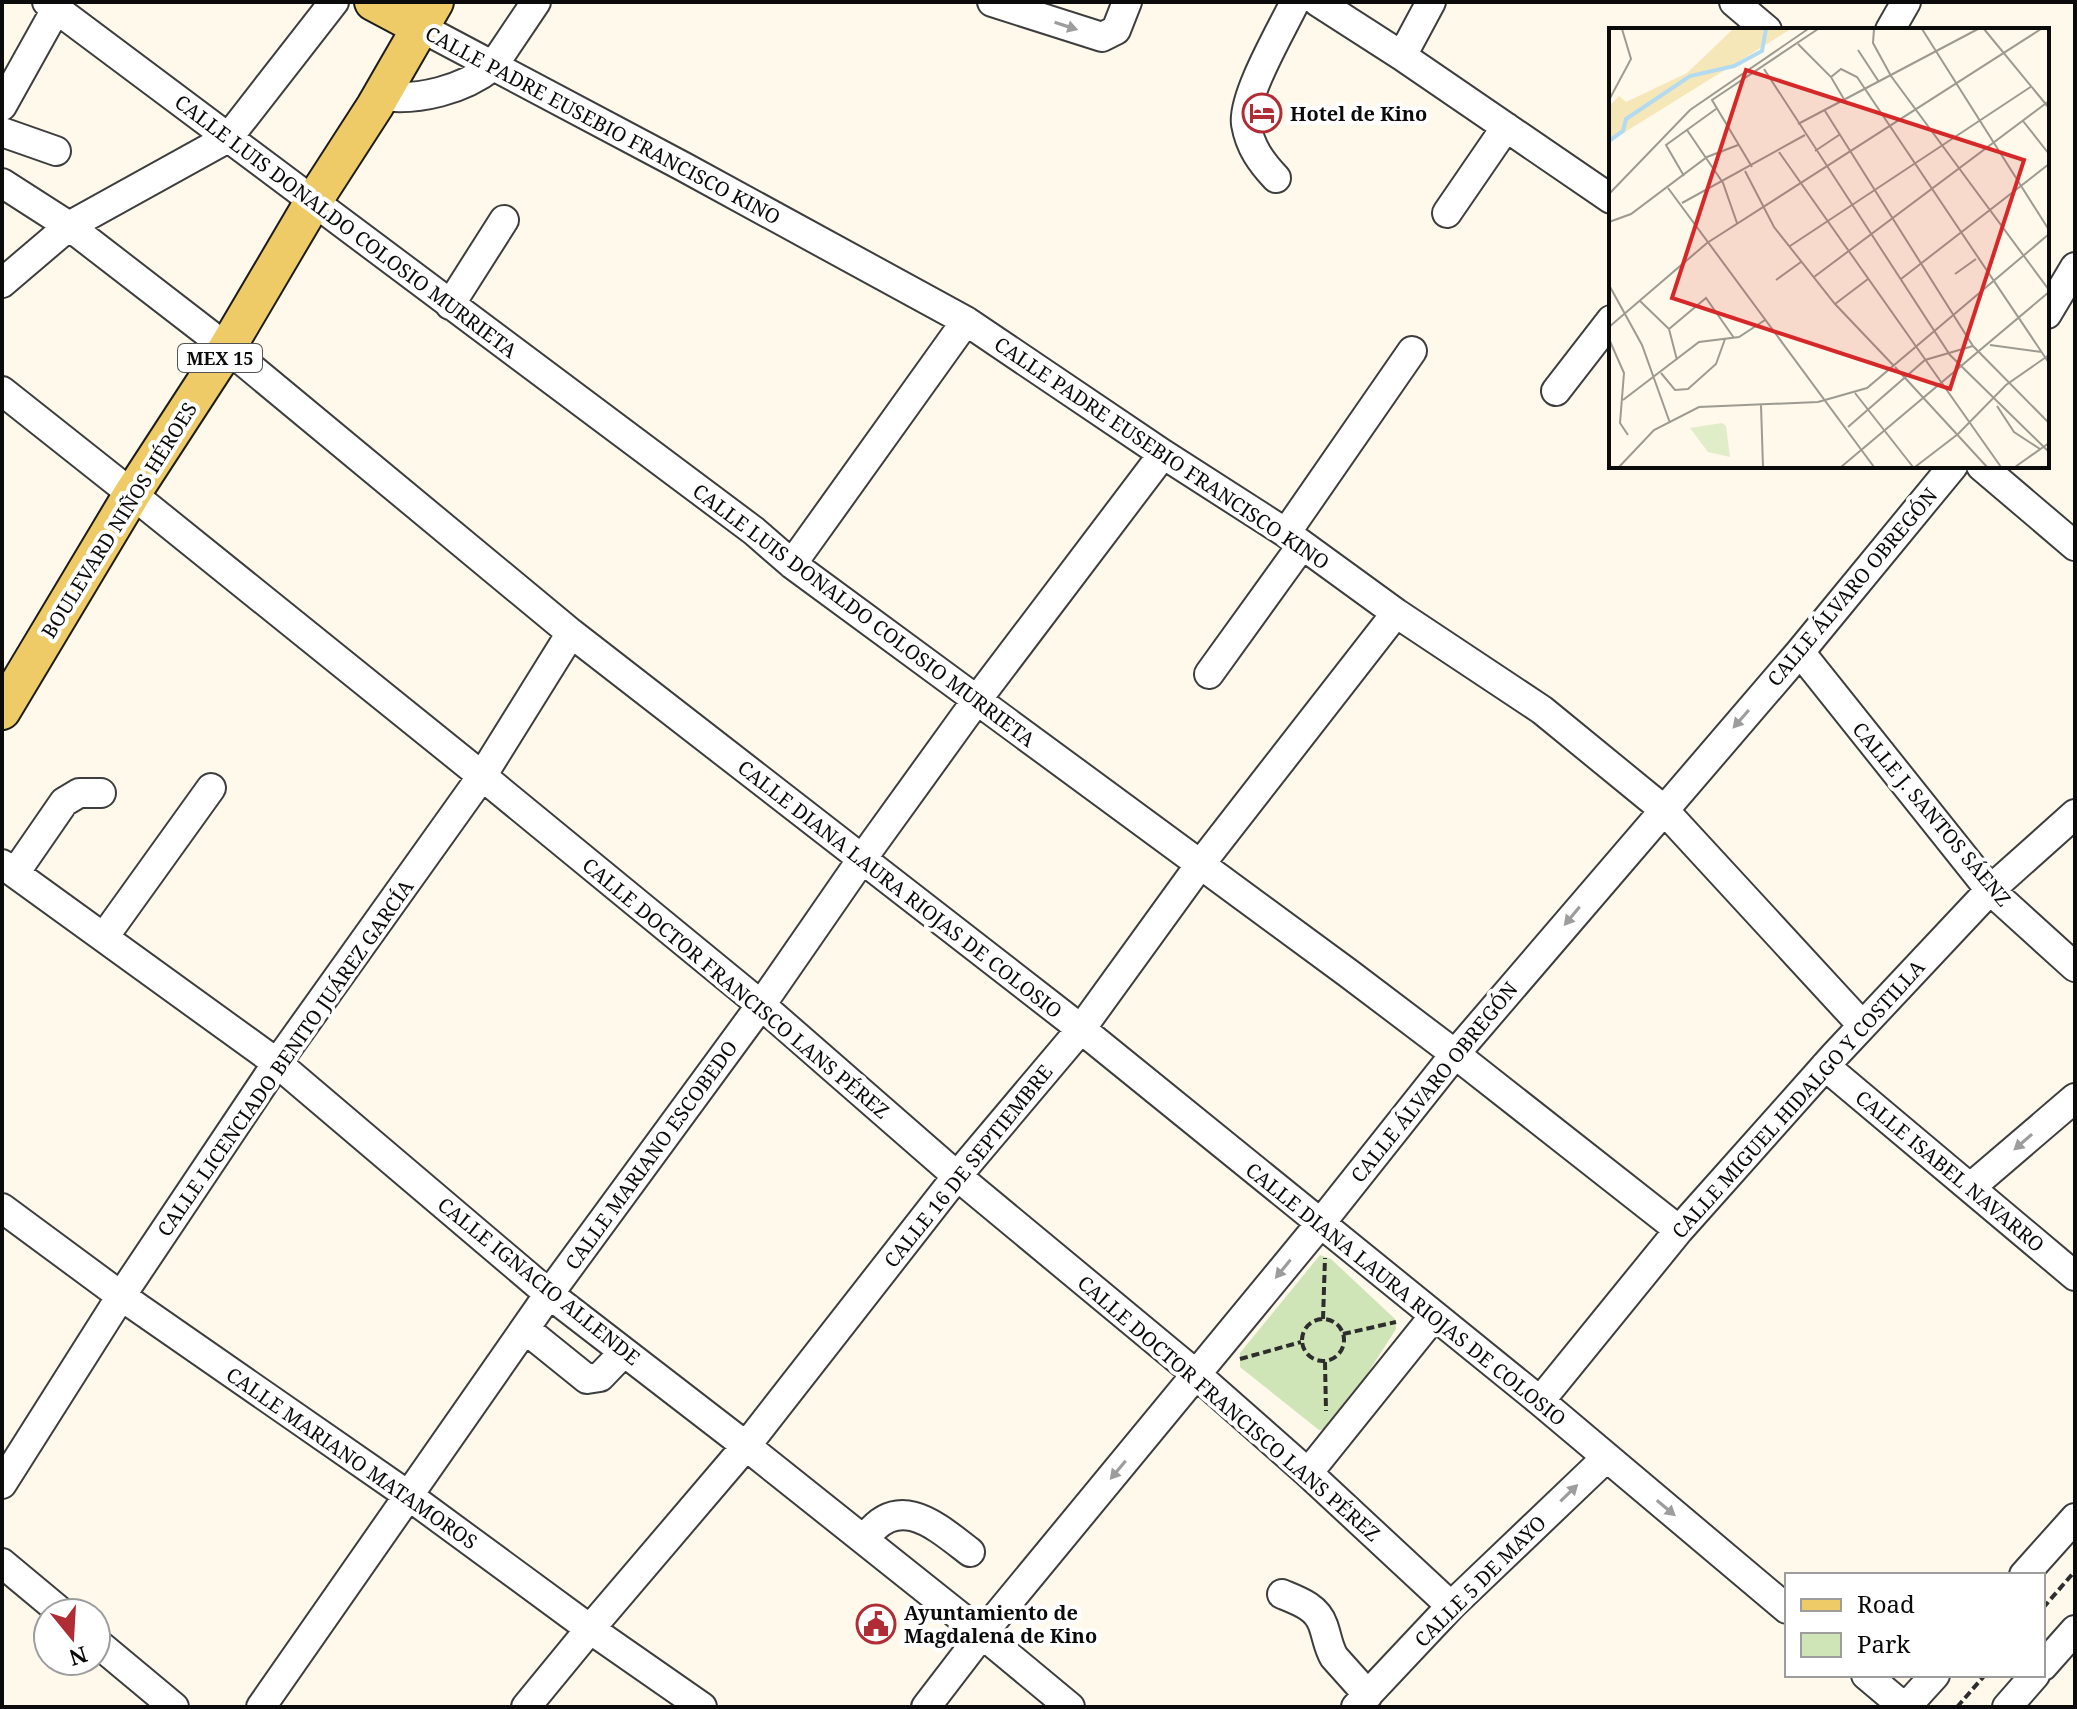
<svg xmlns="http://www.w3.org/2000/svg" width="2077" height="1709" viewBox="0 0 2077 1709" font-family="'Noto Serif',serif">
	<rect width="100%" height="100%" fill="#fef9ea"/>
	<path fill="#d0e5b7" d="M1320,1255L1331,1259L1395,1319L1396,1329L1332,1429L1319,1430L1240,1367V1353Z"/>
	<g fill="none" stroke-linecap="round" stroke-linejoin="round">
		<defs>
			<path id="minor" d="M47,2L754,531L792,564L1348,973L1455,1054L1679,1230
				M992,2L1102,37L1116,30L1127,2
				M1318,2L1402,56L1611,199
				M1734,2L1767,30
				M420,27L684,167L966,321L1163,454L1286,533L1396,613L1542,710L1663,809L1862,1025
				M1890,30L1906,2
				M1402,56L1431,2
				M381,96C418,101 463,90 493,66L536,2
				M2,106L60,2
				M2,132L56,151
				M1276,178C1261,162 1250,147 1246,124C1242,97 1282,29 1295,2
				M2,183L69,226L227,348L571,633L1081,1029L1540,1401L1787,1609
				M1447,213L1506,127
				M2,283L69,226L228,138L334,2
				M450,305L504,220
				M2047,314L2075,267
				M2,391L132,494L482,776L761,1005L957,1176L1197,1375L1308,1473L1451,1606
				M1556,391L1611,320
				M1981,466L2075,546
				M1286,533L1412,351
				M792,564L966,321
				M1800,652L1990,890L2075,967
				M1209,674L1302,545
				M2,864L277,1063L549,1294L746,1446L982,1634L1070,1707
				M15,873L64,802L79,793H101
				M104,937L211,788
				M1825,1066L2075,1276
				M1971,1187L2075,1098
				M2,1208L121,1296L409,1496L590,1629L702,1707
				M525,1329L587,1379L600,1377L624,1352
				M1540,1401L1679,1230L1835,1055L1990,890L2075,814
				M1308,1473L1434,1316
				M2,1484L121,1296L277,1063L482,776L571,633
				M864,1540C898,1491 935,1525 970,1552
				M2,1563L62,1613
				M2024,1575L2075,1518
				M1282,1594C1299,1601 1317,1607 1323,1625C1327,1636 1328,1647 1334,1657L1368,1695
				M96,1642L174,1707
				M2043,1666L2075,1630
				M1866,1675L1904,1707
				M261,1707L549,1294L761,1005L862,859L976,701L1163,454
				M526,1707L590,1629L746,1446L957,1176L1081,1029L1199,866L1396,613
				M926,1707L982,1634L1320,1224L1455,1054L1800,652L1953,466
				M1356,1707L1451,1606L1606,1458
				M1906,1707L1935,1675
				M2007,1707L2035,1675"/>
			<path id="major" d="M373,2L420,27
				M2,711L132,494L227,348L313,202L375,106L435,2"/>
		</defs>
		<use href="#minor" stroke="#3e3e3e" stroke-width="32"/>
		<use href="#major" stroke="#1c1c1c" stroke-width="40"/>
		<path stroke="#2d2d2d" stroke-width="4" stroke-dasharray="8 4" stroke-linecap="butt" d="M1302 1340a21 21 0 1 1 42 0a21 21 0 1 1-42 0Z
			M1323,1319L1325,1258
			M1343,1334L1396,1322
			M1240,1359L1301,1342
			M1325,1362L1326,1411
			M2043,1608L2075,1571
			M1957,1707L1985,1675"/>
		<use href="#minor" stroke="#fff" stroke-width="28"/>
		<use href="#major" stroke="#efcb68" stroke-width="36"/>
	</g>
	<defs><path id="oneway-solid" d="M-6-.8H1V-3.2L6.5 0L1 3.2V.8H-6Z" transform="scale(2)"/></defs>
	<g fill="#9d9d9d">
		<use href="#oneway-solid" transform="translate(1066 26) rotate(18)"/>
		<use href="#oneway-solid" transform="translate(1741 719) rotate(131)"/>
		<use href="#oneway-solid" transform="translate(1572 916) rotate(130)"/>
		<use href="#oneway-solid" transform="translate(2023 1142) rotate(139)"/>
		<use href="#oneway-solid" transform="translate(1283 1269) rotate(129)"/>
		<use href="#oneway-solid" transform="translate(1118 1470) rotate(130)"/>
		<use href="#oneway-solid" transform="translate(1569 1493) rotate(-44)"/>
		<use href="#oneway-solid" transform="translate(1666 1508) rotate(40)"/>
	</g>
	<defs>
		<symbol id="hotel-ring" viewBox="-11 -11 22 22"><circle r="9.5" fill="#fff" stroke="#b12d36" stroke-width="1.5"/><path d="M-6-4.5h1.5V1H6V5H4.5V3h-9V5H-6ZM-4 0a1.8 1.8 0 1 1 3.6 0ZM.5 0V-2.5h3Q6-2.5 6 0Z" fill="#b12d36"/></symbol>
		<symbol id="civic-ring" viewBox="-11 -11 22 22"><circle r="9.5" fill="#fff" stroke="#b12d36" stroke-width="1.5"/><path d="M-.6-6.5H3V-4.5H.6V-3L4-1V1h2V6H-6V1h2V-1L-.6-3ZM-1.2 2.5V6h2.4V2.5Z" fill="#b12d36"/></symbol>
	</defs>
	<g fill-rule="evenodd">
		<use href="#hotel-ring" x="1240" y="91" width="44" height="44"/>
		<use href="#civic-ring" x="854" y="1602" width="44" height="44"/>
	</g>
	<g text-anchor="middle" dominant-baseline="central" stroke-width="8" stroke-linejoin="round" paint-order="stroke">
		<rect fill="#fff" stroke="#545454" stroke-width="2" x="178" y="344" width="84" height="28" rx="6"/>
		<g font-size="18" font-weight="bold" fill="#0b0b0b">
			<text x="220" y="358">MEX 15</text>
		</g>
		<g font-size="20" font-weight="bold" fill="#0b0b0b" stroke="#fff" text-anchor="start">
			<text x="1290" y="113">Hotel de Kino</text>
			<text x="904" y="1612">Ayuntamiento de<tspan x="904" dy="23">Magdalena de Kino</tspan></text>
		</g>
		<g font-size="20" fill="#0b0b0b" stroke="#fff">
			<text transform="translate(603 125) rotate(28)">CALLE PADRE EUSEBIO FRANCISCO KINO</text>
			<text transform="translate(346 226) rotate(37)">CALLE LUIS DONALDO COLOSIO MURRIETA</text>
			<text transform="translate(1162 453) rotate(34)">CALLE PADRE EUSEBIO FRANCISCO KINO</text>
			<text transform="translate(119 520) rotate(-58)">BOULEVARD NIÑOS HÉROES</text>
			<text transform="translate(1852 587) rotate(-50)">CALLE ÁLVARO OBREGÓN</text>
			<text transform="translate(864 615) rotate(37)">CALLE LUIS DONALDO COLOSIO MURRIETA</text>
			<text transform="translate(1932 814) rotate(50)">CALLE J. SANTOS SÁENZ</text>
			<text transform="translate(900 889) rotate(38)">CALLE DIANA LAURA RIOJAS DE COLOSIO</text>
			<text transform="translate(736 988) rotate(40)">CALLE DOCTOR FRANCISCO LANS PÉREZ</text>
			<text transform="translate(285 1058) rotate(-55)">CALLE LICENCIADO BENITO JUÁREZ GARCÍA</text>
			<text transform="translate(1434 1082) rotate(-51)">CALLE ÁLVARO OBREGÓN</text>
			<text transform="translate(1798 1099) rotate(-48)">CALLE MIGUEL HIDALGO Y COSTILLA</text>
			<text transform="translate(651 1155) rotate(-54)">CALLE MARIANO ESCOBEDO</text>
			<text transform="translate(968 1166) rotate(-51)">CALLE 16 DE SEPTIEMBRE</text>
			<text transform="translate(1950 1171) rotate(40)">CALLE ISABEL NAVARRO</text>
			<text transform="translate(539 1281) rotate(39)">CALLE IGNACIO ALLENDE</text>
			<text transform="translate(1406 1294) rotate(39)">CALLE DIANA LAURA RIOJAS DE COLOSIO</text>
			<text transform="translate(1229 1408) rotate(41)">CALLE DOCTOR FRANCISCO LANS PÉREZ</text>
			<text transform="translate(352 1458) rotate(35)">CALLE MARIANO MATAMOROS</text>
			<text transform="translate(1480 1581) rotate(-45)">CALLE 5 DE MAYO</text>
		</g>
	</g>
	<g transform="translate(1609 28)">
		<rect width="440" height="440" fill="#fef9ea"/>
		<path d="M124,1H182L0,114V78L10,68L17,74L78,45Z" fill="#f6e7b9"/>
		<path d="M113,395L117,398L121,429L99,424L81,400Z" fill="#e1edc8"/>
		<path fill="none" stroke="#b2dbf1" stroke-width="4" d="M0,113L14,103L17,91L81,48L125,38L153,23L157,1"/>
		<path fill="none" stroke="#9d9a91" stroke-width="2" d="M265,1L264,15L282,48L440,262M313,1L440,202M375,1L440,80M189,16L222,49L236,73M249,22L270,54M155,41L341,327L440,424M222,49L232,41L248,49L440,335M0,72L22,31L13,1M216,83L364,318L440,395M414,93L440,126M189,96L369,1M78,102L114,155L128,195M206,123L230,107M170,124L392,439M143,139L103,72L209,1M136,143L165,199L226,276L285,338M75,148L57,117L107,81M59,160L265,439M0,166L81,82L199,1M73,175L196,107M0,194L22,186L98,129L129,117M181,218L423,58M346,246L367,231M205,249L440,73M292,251L440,136M167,252L192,234M0,257L33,317L61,395M31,273L60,301L68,332M226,276L259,251M0,299L98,215L432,1M60,301L97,270L125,310M0,311L15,345L11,395L19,407M381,317L433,324M286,339L378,439M52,345L66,362L79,361L107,336L116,311M246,365L304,439M14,372L90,314L130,309L156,292M152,377L154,439M388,378L405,404L431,421M239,399L316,332L364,318M10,439L45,402L90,379L209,374L258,360L440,206M232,439L440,264M306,439L349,406L397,357L440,327M406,439L440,415"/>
		<path fill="#d62828" fill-opacity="0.15" stroke="#d62828" stroke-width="4" d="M137,42L415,132L341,361L63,270Z"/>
		<rect width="440" height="440" fill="none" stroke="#0b0b0b" stroke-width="4"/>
	</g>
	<rect width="2077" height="1709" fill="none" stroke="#0b0b0b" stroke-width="8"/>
	<rect x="1785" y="1573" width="260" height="104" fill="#ffffff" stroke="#9d9d9d" stroke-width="2"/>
	<rect x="1801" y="1599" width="40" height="12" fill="#efcb68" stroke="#9d9d9d" stroke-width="2"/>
	<text x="1857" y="1613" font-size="24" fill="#0b0b0b">Road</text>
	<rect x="1801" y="1633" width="40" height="24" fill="#d0e5b7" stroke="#9d9d9d" stroke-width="2"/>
	<text x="1857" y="1653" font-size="24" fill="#0b0b0b">Park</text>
	<g transform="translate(72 1637) rotate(162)"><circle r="38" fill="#ffffff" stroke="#9d9d9d" stroke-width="2"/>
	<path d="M0-6L14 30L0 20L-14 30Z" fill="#b12d36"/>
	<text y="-12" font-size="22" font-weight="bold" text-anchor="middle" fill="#0b0b0b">N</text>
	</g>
</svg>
